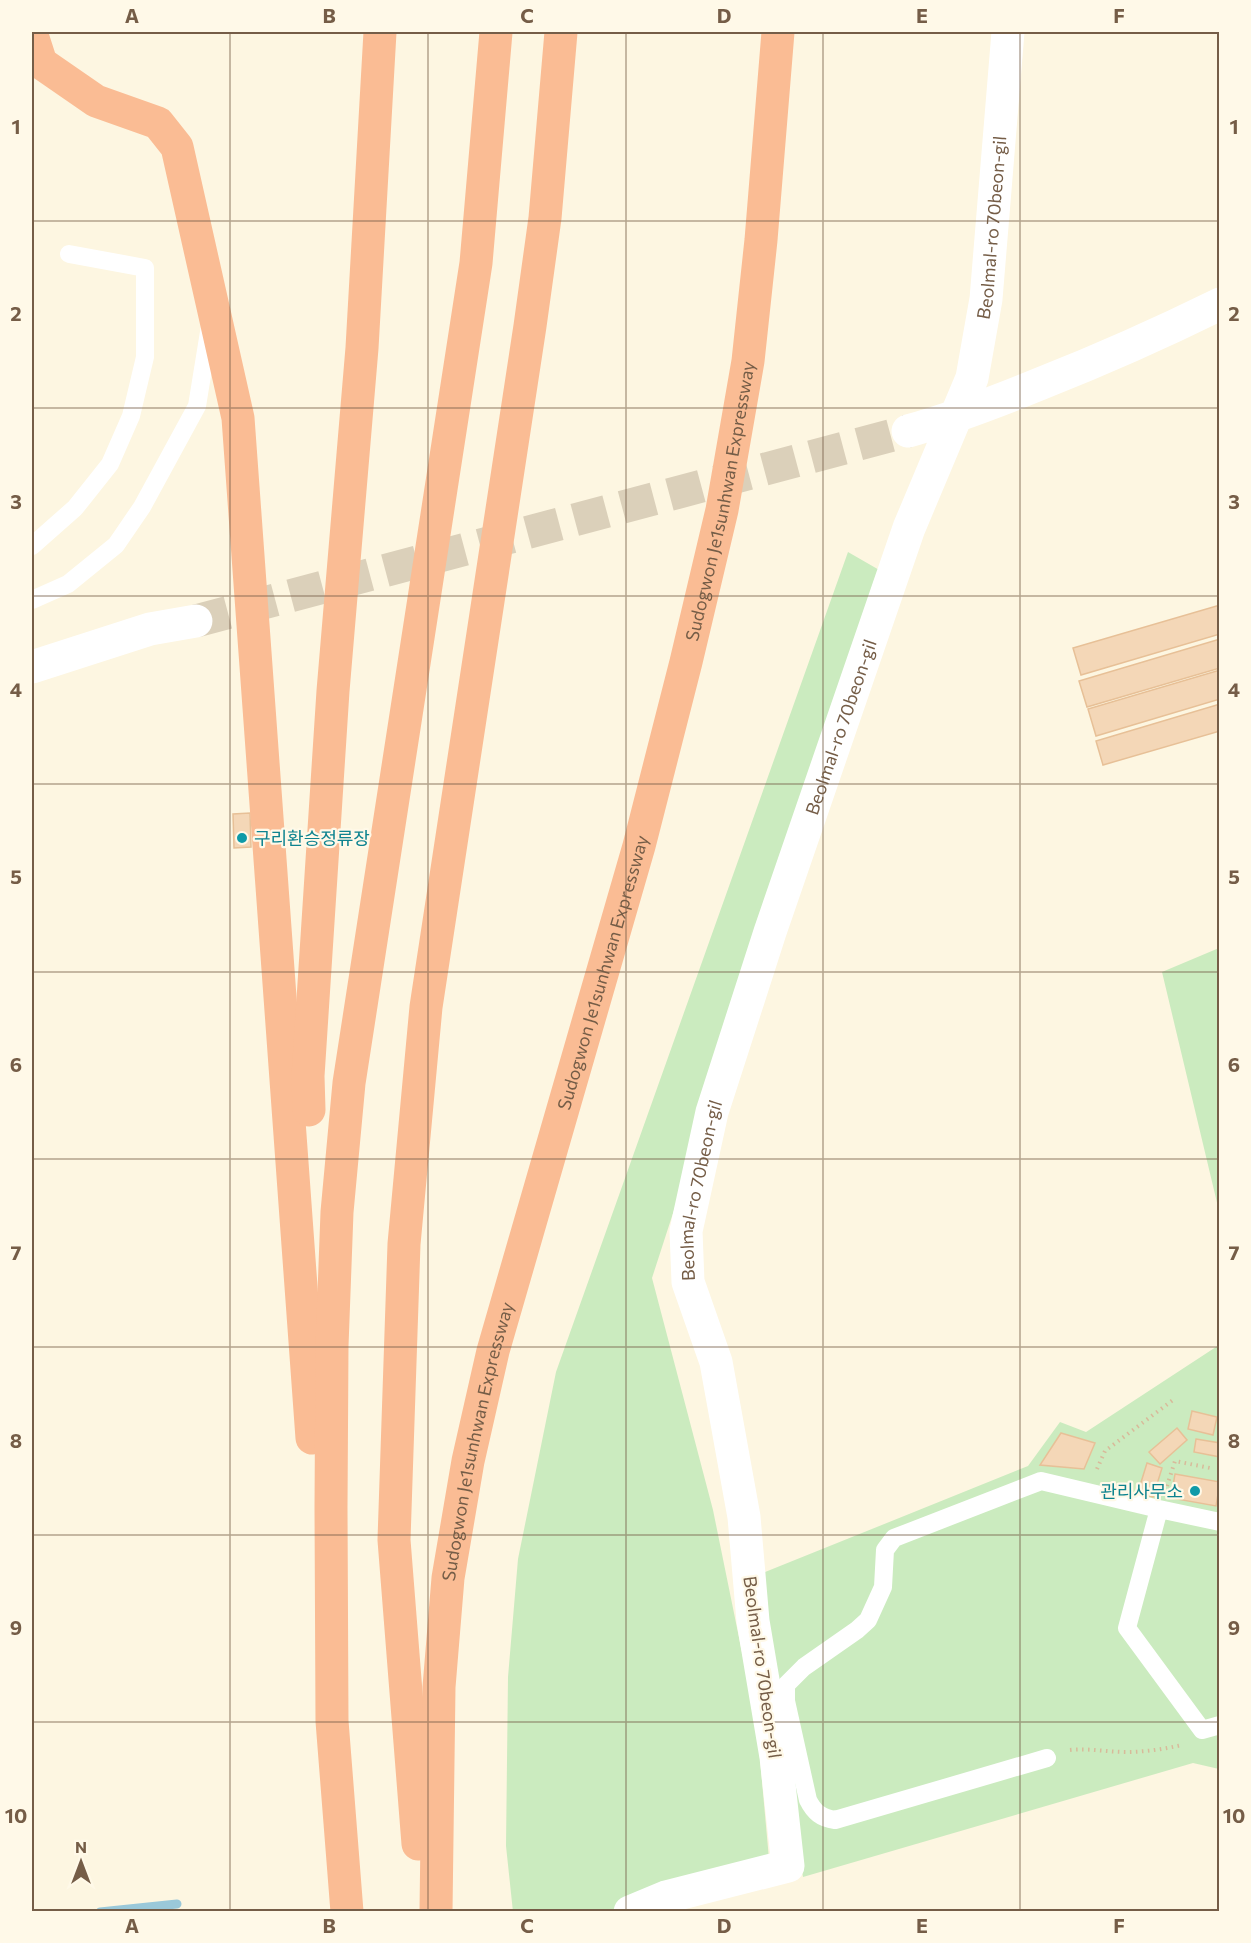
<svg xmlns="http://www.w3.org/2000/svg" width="1251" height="1943" viewBox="0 0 1251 1943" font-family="Commissioner,'Noto Sans KR',sans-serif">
	<rect width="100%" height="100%" fill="#fdf6e1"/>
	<path fill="#cbebbf" d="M848,552L881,571L652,1278L713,1510L757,1726L769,1859L636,1911L513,1912L506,1846L508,1677L518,1559L556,1372Z
		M1219,948V1211L1162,972Z
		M1219,1345V1769L1193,1763L803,1877L753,1577L1028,1466L1060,1422L1086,1432Z"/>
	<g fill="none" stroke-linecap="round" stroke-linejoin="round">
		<path stroke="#9ac8d9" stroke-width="9" d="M100,1912L177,1904"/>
	</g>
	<path fill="#f4d7b7" stroke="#e7c097" stroke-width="1.5" d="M1220,605V634L1081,675L1073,648Z
		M1220,639V668L1087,707L1079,681Z
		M1220,670V699L1096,736L1088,709Z
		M1220,704V731L1103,765L1096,741Z
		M250,813L251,847L234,848L233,814Z
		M1192,1411L1217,1417L1213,1435L1188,1429Z
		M1177,1428L1187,1440L1160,1464L1149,1452Z
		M1061,1433L1095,1443L1084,1469L1040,1465Z
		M1196,1439L1220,1443V1457L1194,1452Z
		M1147,1463L1162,1468L1153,1497L1138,1492Z
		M1175,1474L1220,1482L1216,1506L1171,1498Z"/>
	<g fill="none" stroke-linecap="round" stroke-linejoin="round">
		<path stroke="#dbd0ba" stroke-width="33" stroke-dasharray="33 16" stroke-linecap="butt" d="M196,621L908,431"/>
		<path stroke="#d8ba9a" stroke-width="4" stroke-dasharray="1.5 4.5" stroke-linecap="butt" d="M1097,1469L1105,1451L1173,1400
			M1167,1486L1175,1461L1210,1468
			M1070,1750C1090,1748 1107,1752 1126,1752C1145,1752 1164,1749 1182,1745"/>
		<path stroke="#fff" stroke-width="18" d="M32,546L75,508L110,464L131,416L145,357V268L69,254
			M32,600L68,584L116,545L142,507L197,406L210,326
			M1220,1522L1159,1509L1127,1628L1202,1730L1220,1725
			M1047,1758L835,1820C821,1818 814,1812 808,1800L786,1701V1685L804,1667L857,1630L868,1620L883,1587L885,1550L894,1538L1041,1481L1159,1509"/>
		<g stroke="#fff" stroke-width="33">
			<path d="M908,431C954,418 998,401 1042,383C1103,359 1161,333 1220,304"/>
			<path d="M32,667L150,629L196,621"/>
			<path id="s1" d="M630,1912L666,1897L788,1866L776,1757L753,1621L744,1517L716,1362L688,1282L686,1231L712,1112L770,932L909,528L972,378L986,299L1008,32"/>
		</g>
		<g stroke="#fabc94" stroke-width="33">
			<path d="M32,35L41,63L96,101L158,123L177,147L238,418L312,1438"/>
			<path d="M309,1110L308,1076L333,691L362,348L380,32"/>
			<path d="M418,1844L394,1540L404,1244L426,1007L530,326L545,218L561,32"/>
			<path d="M347,1912L332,1721L331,1507L332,1346L337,1212L349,1083L476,263L496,32"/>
			<path id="s2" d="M436,1912L439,1687L448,1578L468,1461L493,1351L639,846L686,662L722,510L748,361L761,240L778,32"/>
		</g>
	</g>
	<path fill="none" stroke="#755d47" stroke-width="1.5" stroke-opacity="0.55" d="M230,32V1912M428,32V1912M626,32V1912M823,32V1912M1020,32V1912M32,221H1220M32,408H1220M32,596H1220M32,784H1220M32,972H1220M32,1159H1220M32,1347H1220M32,1535H1220M32,1722H1220"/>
	<g fill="#0f9aa8" stroke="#fff9e8" stroke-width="2">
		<circle cx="242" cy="838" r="6"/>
		<circle cx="1195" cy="1491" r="6"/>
	</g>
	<g text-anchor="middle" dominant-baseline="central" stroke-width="4.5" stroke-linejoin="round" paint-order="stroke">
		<g font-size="18" fill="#755d47" stroke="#fff9e8">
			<text stroke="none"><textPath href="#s1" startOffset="1863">Beolmal-ro 70beon-gil</textPath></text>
			<text stroke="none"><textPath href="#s2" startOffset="1446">Sudogwon Je1sunhwan Expressway</textPath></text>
			<text stroke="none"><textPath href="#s1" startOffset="1338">Beolmal-ro 70beon-gil</textPath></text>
			<text stroke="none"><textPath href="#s2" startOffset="960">Sudogwon Je1sunhwan Expressway</textPath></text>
			<text stroke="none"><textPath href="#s1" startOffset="852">Beolmal-ro 70beon-gil</textPath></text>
			<text stroke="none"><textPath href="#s2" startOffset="474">Sudogwon Je1sunhwan Expressway</textPath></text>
			<text transform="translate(763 1667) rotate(82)">Beolmal-ro 70beon-gil</text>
		</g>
		<g font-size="18" fill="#0d838f" stroke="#fff9e8" text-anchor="start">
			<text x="254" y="838">구리환승정류장</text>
			<text x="1183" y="1491" text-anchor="end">관리사무소</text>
		</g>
	</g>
	<rect width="1251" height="1943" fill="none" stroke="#fff9e8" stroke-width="66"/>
	<g transform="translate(81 1862)" stroke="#fff9e8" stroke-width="4.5" paint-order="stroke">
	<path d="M0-4.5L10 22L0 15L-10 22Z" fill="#755d47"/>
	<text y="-9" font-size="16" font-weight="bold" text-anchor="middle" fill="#755d47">N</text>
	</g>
	<rect x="33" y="33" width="1185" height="1877" fill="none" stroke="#755d47" stroke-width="2"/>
	<g font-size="20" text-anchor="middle" font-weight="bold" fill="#755d47">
		<text x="132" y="23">A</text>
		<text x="329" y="23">B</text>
		<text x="527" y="23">C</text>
		<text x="724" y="23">D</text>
		<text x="922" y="23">E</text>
		<text x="1119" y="23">F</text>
		<text x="16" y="134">1</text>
		<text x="1234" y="134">1</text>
		<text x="16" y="321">2</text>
		<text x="1234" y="321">2</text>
		<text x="16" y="509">3</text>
		<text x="1234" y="509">3</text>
		<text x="16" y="697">4</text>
		<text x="1234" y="697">4</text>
		<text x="16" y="884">5</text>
		<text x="1234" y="884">5</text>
		<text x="16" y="1072">6</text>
		<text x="1234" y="1072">6</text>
		<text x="16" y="1260">7</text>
		<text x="1234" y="1260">7</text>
		<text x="16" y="1448">8</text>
		<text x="1234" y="1448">8</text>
		<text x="16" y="1635">9</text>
		<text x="1234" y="1635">9</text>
		<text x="16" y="1823">10</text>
		<text x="1234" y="1823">10</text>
		<text x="132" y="1933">A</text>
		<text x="329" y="1933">B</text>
		<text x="527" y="1933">C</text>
		<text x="724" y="1933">D</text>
		<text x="922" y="1933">E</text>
		<text x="1119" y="1933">F</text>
	</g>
</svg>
